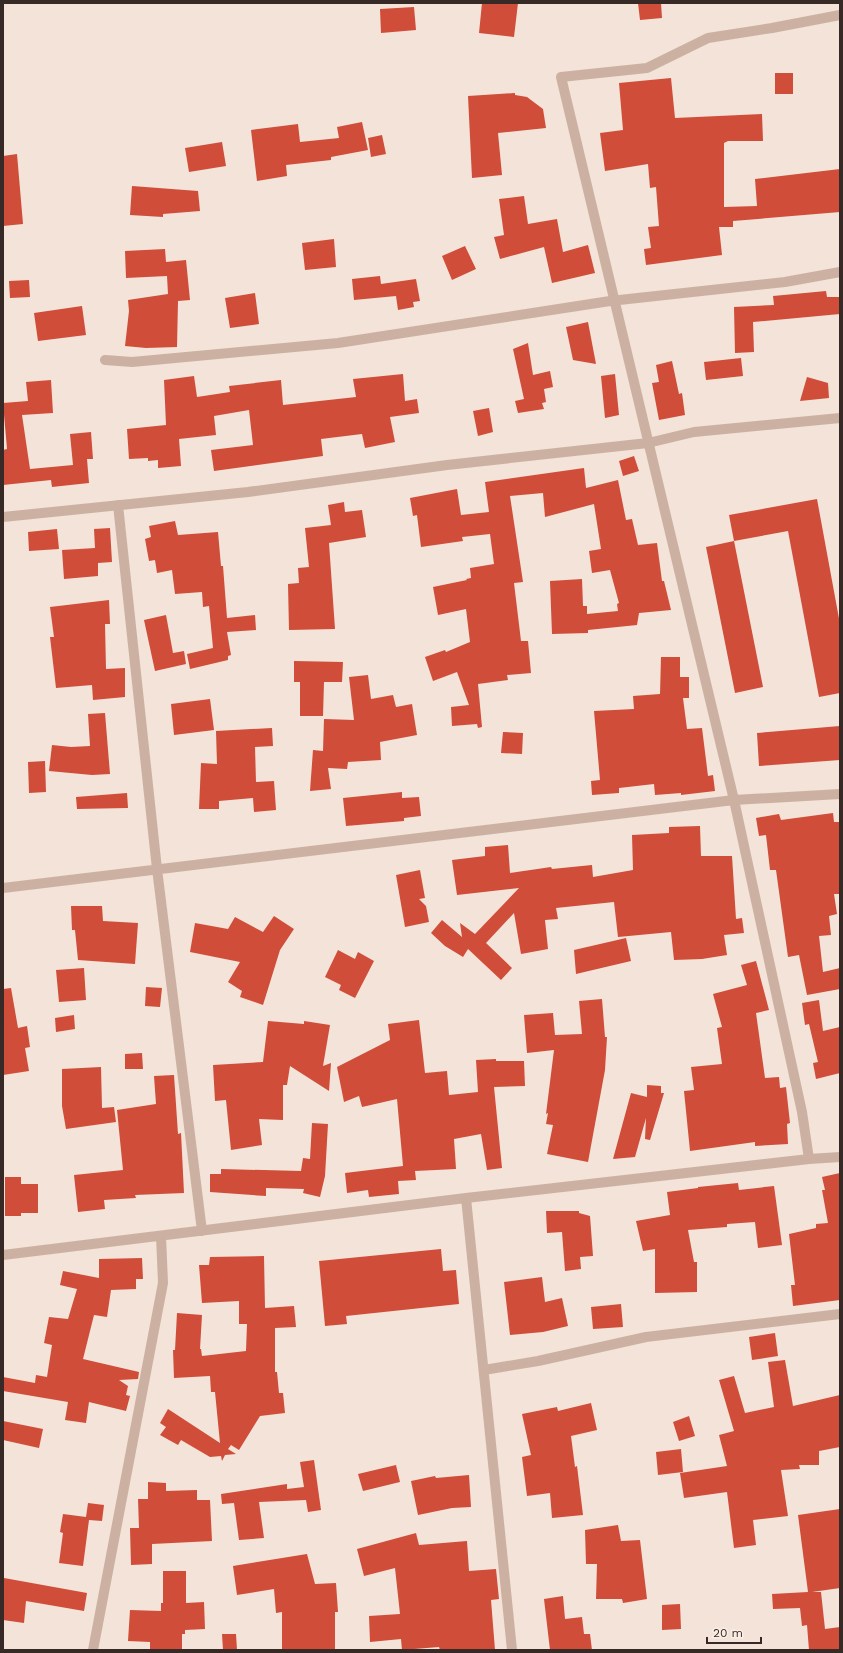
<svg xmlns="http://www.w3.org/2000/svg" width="843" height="1653" viewBox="0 0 843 1653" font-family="'Work Sans',sans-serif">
	<rect width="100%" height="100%" fill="#f3e3d8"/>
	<path fill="#d04d39" d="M482,3H518L514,37L479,33Z
		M638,3H661L662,18L640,20Z
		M414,7L416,30L381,33L380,9Z
		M775,73H793V94H775Z
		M671,78L675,118L762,114L763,141H728L724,143V207L757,206L755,179L840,169V212L733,221V227H719L722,255L646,265L644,249L651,248L648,227L659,226L656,187L650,188L648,164L605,171L600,133L623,130L619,83Z
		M515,93V95L527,97L543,109L546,128L498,133L502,175L472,178L468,96Z
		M362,122L368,150L331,157V160L286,165L287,176L257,181L251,130L298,124L300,142L339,138L337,127Z
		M382,135L386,154L371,157L368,138Z
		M222,142L226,166L189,172L185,148Z
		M17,154L23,224L3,226V156Z
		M132,186L198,191L200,211L163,214V217L130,215Z
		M524,196L528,224L557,219L563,252L588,245L595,273L552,283L544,247L500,259L494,237L504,235L499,199Z
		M334,239L336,267L305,270L302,243Z
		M465,246L476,269L452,280L442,256Z
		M165,249L166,262L186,260L190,300L178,301L177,347L146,348L125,346L129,311L128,300L168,294L167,276L126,278L125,251Z
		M380,276L381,284L416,279L420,301L413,302L414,307L398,310L396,296L354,300L352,279Z
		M29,280L30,297L10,298L9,281Z
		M826,291L827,297H840V314L753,322L754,352L735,353L734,307L774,305L773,296Z
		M255,293L259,324L230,328L225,298Z
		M82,306L86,335L38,341L34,313Z
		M588,322L596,364L573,360L566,327Z
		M528,343L533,375L550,371L553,387L544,389L546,402L542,403L544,409L518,413L515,401L524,399L513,349Z
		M741,358L743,376L706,380L704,362Z
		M672,361L679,394L682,393L685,415L659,420L652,383L659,382L656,365Z
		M403,374L405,401L417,399L419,413L390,417L395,442L365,448L362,434L321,439L323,456L214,471L211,450L253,445L249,410L214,416L216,435L179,439L181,466L158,468V460L148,461V458L129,459L127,429L166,425L164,380L194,376L197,397L230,392L229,386L281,380L283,405L356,397L353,379Z
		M615,374L619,415L605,418L601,376Z
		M807,377L828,383L829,398L800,401Z
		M51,380L53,413L22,415L30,469L73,465L70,434L91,432L93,459H87L89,483L52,487L51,480L3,485V450L7,449L3,403L28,401L26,382Z
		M489,408L493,432L478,436L473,411Z
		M634,456L639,471L623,476L619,461Z
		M584,468L586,488L618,480L626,520L632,519L638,545L657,543L662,581H664L671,610L639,613L637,625L588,630V633L552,634L550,581L582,579L583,606H587V614L618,611L617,604L619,603L610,570L592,573L589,551L601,549L594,504L545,517L543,493L510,496L523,582L514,583L521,641H528L531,673L507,675L508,680L478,684L482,727L478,728L477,724L452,726L451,707L469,705L457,672L433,681L425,657L445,650L446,652L470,642L466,609L438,615L433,587L467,580L466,579L471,578L470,568L494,564L490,534L462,537L463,541L421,547L417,515L413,516L410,498L457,489L461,515L489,512L485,482Z
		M817,499L840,624V693L819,697L788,531L734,541L729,515Z
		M344,502L345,512L362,510L366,537L329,543L335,629L289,630L288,584L299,583L298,568L309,567L305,528L331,525L328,505Z
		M175,521L178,535L218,532L221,566H223L227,618L255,615L256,630L227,632L231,655L228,656V660L190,669L187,654L213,648L209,606L203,607L202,592L175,594L172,570L157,573L155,560L149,561L145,539L151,537L149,526Z
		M110,528L112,562L98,563V576L64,579L62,550L95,548L94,529Z
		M57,529L59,549L29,551L28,532Z
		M734,541L763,687L735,693L706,547Z
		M109,600L110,624H105L106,669L125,668V697L93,700L92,685L56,688L50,637H54L50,607Z
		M166,615L173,653L184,651L186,664L155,671L144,620Z
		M661,657H680V677H689V698H683L687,729L702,728L708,776L713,775L715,791L681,795V793L655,795L654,784L619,788V793L592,795L591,781L600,780L594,711L634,709L633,696L660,694Z
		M294,661L343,662L342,682H324L323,716H300V682H294Z
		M368,675L371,699L393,695L396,707L412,704L417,735L380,742L381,760L348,762L347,769L328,768L331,789L310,791L313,750L323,751L324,719L354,720L349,677Z
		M210,699L214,730L174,735L171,704Z
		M105,713L110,774L92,775L49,771L52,745L71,747L90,746L88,714Z
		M840,726V760L759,766L757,733Z
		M272,728L273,746L255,747L256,782L274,781L276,810L254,812L253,798L219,801V809H199L201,763L217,764L216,731Z
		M503,732L523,733L522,754L501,753Z
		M45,761L46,792L29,793L28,762Z
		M402,792V798L419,797L421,816L404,818V821L346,826L343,798Z
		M127,793L128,808L77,809L76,797Z
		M833,813L834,822H840V894H834L837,914L829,916L831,935L819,936L823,972L840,968V989L807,995L799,955L788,957L776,870H770L766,835L759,836L756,818L779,814L781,820Z
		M700,826L701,856H732L736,919L742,918L744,933L724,935L727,955L702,959L674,960L671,932L618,937L614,902L556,908L558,919L545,920L548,949L521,954L514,913L486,943L512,968L501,980L468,949L463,957L445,946L431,933L442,920L462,937L460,923L475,934L519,888L457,895L452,860L485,856V847L508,845L510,873L551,867L552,869L592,865L593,877L633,870L632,835L669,833V827Z
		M420,870L425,898L419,899L426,906L429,922L405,927L396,875Z
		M71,906H102L103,921L138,923L135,964L78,960L75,930H72Z
		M274,916L294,929L280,950L263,1005L240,997L242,991L228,982L240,962L190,952L195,923L228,929L235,917L263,932Z
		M626,938L631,961L576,974L574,950Z
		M338,950L355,959L358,952L374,961L355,998L339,990L341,985L325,977Z
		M756,961L769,1010L756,1013L765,1078L779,1077L780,1088L786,1087L790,1123L787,1124L788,1144L755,1146V1142L690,1151L684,1091L694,1090L691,1067L722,1064L717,1028L722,1027L713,994L747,985L741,965Z
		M84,968L86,1000L59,1002L56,970Z
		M146,987L162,988L160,1007L145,1006Z
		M11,988L18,1028L27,1026L30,1047L25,1048L29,1071L3,1075V989Z
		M602,999L605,1037H607L605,1070L588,1162L547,1154L553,1125L546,1124L548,1113L546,1114L554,1050L527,1053L524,1015L553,1013L555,1035L582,1034L579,1001Z
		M819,1000L823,1031L840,1027V1073L816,1079L813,1063L818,1062L809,1024L805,1025L802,1003Z
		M74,1015L75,1029L56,1032L55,1018Z
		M419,1020L425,1073L447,1071L449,1095L478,1092L476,1060L496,1059V1061H524L525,1086L494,1087L502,1168L487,1170L481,1134L454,1139L456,1169L415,1171L416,1180L398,1181L399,1194L369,1197L368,1190L347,1193L345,1173L403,1166L397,1099L362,1107L359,1096L344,1102L337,1067L390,1040L388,1024Z
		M268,1021L304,1024V1021L330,1025L323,1066L331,1063L329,1091L290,1066L287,1085H283V1120L259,1119L262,1145L231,1150L226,1100L215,1101L213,1065L263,1062Z
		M142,1053L143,1069H125V1054Z
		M101,1067L102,1108L114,1107L116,1122L66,1129L62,1106V1069Z
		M174,1075L178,1134L181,1133L184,1193L135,1195L136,1198L104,1200L105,1209L78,1212L74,1175L123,1170L117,1110L156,1104L154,1076Z
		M647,1085L661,1086V1093H664L650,1140L645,1139L646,1118L635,1157L613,1159L631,1093L647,1097Z
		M312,1123L328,1124L325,1176L320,1197L303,1193L304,1189L266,1188V1196L210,1192V1174H221V1169L301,1171L303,1158L310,1159Z
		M840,1173V1300L793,1306L791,1285H795L789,1234L816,1228V1224L828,1223L822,1190H825L822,1177Z
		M5,1177H21V1184H38V1213H21V1216H5Z
		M738,1183L739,1190L774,1186L782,1245L758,1248L755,1222L727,1224V1227L688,1230L694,1262H697V1292L655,1293V1249L643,1251L636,1221L670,1215L667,1192L698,1188V1187Z
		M546,1211H579V1213L590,1216L593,1256L580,1257L581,1269L565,1271L562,1232L547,1233Z
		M441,1249L443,1271L456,1270L459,1304L346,1316L347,1324L325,1326L319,1261Z
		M264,1256L265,1308L294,1306L296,1327L275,1328V1372H277L279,1393H283L285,1413L260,1416L239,1450L231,1445L228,1449L236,1454L225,1455L222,1461L221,1456L210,1457L181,1440L178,1445L160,1435L166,1427L160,1423L168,1409L220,1443L215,1392H211L210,1376L174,1378L173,1350H175L177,1313L202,1315L200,1349H201L202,1356L246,1351L247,1324H239V1301L202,1303L199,1265H209L210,1257Z
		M142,1258L143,1279H136V1289L111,1290L107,1317L94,1315L83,1359L139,1372L138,1379L119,1380L128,1386L126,1395L130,1396L126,1411L89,1402L86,1423L65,1420L68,1402L3,1391V1377L35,1383L36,1375L47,1377L52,1345L44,1343L49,1317L68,1319L77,1289L60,1285L63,1271L99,1278V1259Z
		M542,1277L545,1302L562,1298L568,1326L543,1332L510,1335L504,1282Z
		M621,1304L623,1327L593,1329L591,1307Z
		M775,1333L778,1356L752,1360L749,1337Z
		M785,1360L793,1406L840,1395V1447L819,1451V1465H799L800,1469L781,1470L788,1516L753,1520L756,1545L734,1548L727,1492L684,1498L680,1473L727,1466L719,1435L734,1431L719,1380L734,1376L745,1413L774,1407L768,1362Z
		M591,1403L597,1430L571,1436L575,1467L577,1466L583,1515L552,1518L550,1493L527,1496L522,1457L531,1455L522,1414L557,1407L558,1411Z
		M689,1416L695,1436L679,1441L673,1422Z
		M3,1421L43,1429L39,1448L3,1440Z
		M681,1449L683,1472L658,1475L656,1452Z
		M314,1460L321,1510L308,1512L306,1500L259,1502L264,1538L239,1540L234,1503L222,1504L221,1494L287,1484V1489L304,1487L300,1462Z
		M396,1465L400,1482L363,1491L358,1474Z
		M469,1475L471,1507L452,1508L418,1515L411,1481L435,1476L436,1478Z
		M148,1482L166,1483V1491L197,1490V1500H210L212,1541L152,1544V1564L131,1565L130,1528H139L138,1499H148Z
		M88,1503L104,1505L102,1521L89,1520L83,1566L59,1563L63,1533L60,1532L63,1514L86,1517Z
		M840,1509V1588L812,1592H821L825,1629L840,1627V1650H809L807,1625L802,1626L800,1608L773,1609L772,1594L808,1592L798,1515Z
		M618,1525L621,1541L640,1540L647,1599L623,1603L622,1599H596L597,1564H586L585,1530Z
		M416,1533L419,1545L467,1541L469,1571L496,1569L499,1599L491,1600L495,1650H440L439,1647L402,1650L401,1639L370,1642L369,1616L400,1614L395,1568L364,1576L357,1549Z
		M307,1554L315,1584L336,1583L338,1612H335V1650H282V1612L276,1613L274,1589L237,1595L233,1566Z
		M163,1571H186V1603L204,1602L205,1629L185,1630V1634H182V1650H150V1642L128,1641L130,1610L161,1611V1603H163Z
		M4,1578L87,1593L84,1611L26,1601L24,1623L3,1620Z
		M563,1596L565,1619L582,1617L584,1634H590L592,1650H550L544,1599Z
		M680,1604L681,1629L662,1630V1605Z
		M222,1634H236L237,1650H223Z"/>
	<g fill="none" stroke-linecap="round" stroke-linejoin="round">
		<path stroke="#ccb1a3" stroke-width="10" d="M840,15L772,28L708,38L647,68L561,77L734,800L802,1112L809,1159L840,1157
			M105,360L132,362L338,343L610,301L785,282L840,272
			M118,505L157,869L202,1231
			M3,517L248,492L447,465L648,443L694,432L840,418
			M3,888L734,800L840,794
			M466,1198L512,1650
			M3,1255L466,1198L809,1159
			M484,1370L538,1361L646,1337L840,1314
			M93,1650L163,1283L161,1236"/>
	</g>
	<rect width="843" height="1653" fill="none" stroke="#372926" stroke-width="8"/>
	<path d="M707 1637v6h54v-6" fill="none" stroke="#372926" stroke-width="2"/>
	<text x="713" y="1637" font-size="12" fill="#372926" stroke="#fbeee5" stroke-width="3" paint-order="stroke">20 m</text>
</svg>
